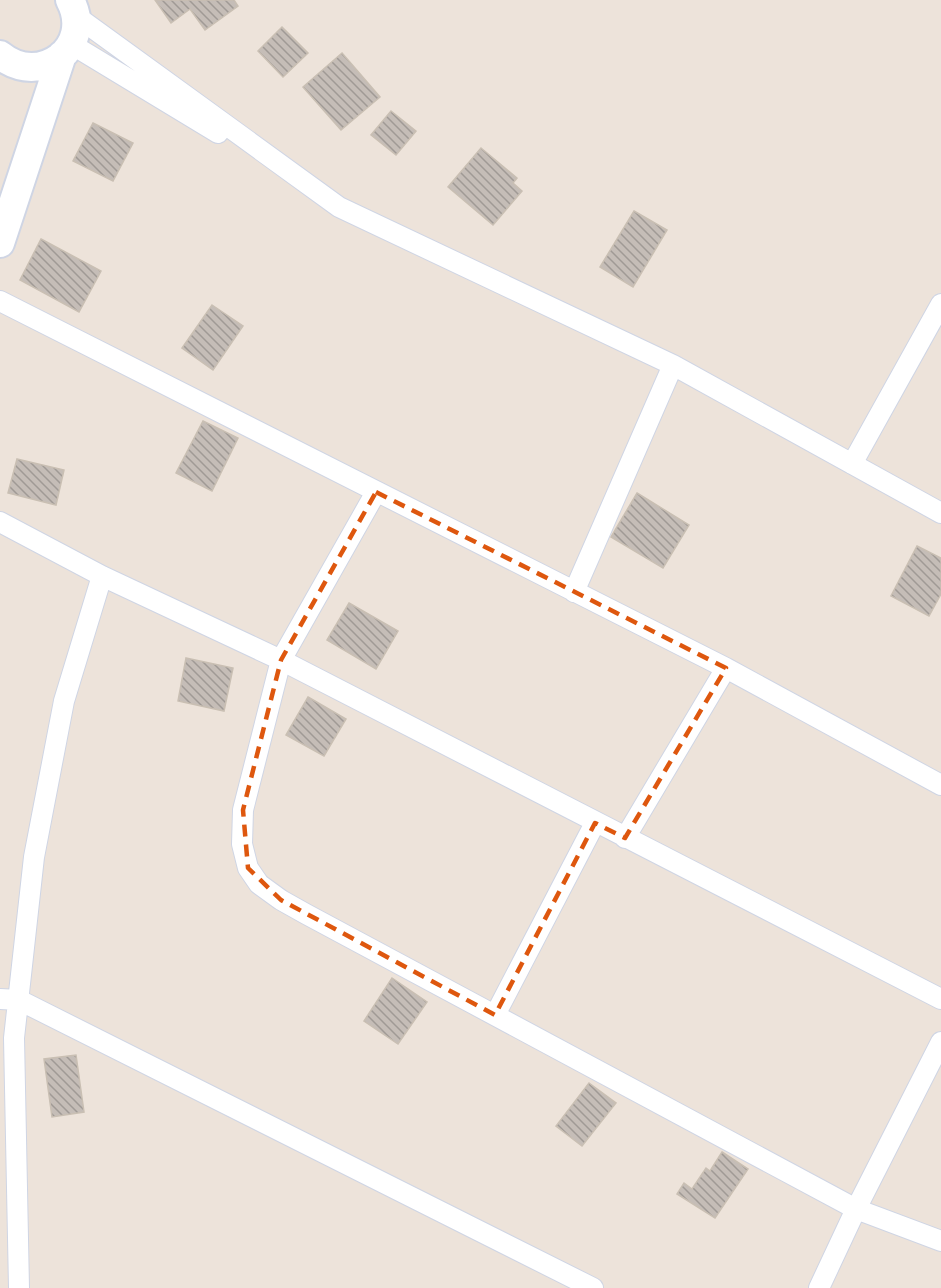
<svg xmlns="http://www.w3.org/2000/svg" width="941" height="1288" viewBox="0 0 941 1288" font-family="'IBM Plex Sans',sans-serif">
	<defs>
		<pattern id="building-back-hatch" width="6" height="6" patternUnits="userSpaceOnUse" patternTransform="scale(1.5)"><rect width="6" height="6" fill="#c5bdb7"/><path d="M-1 5l2 2M0 0l6 6M5-1l2 2" fill="none" stroke="#a09a95"/></pattern>
	</defs>
	<rect width="100%" height="100%" fill="#ede3da"/>
	<path fill="url(#building-back-hatch)" stroke="#c9bfb3" stroke-width="1.5" d="M155,0H234L238,6L205,30L190,9L171,23Z
		M282,27L308,53L283,77L258,51Z
		M342,53L380,97L341,130L303,87Z
		M391,111L416,131L396,155L371,135Z
		M93,123L133,143L113,181L73,161Z
		M481,148L517,178L513,183L522,191L493,225L448,187Z
		M634,211L667,230L633,287L600,267Z
		M41,239L101,271L79,312L20,280Z
		M212,305L243,326L213,370L182,348Z
		M203,421L238,438L212,491L176,473Z
		M17,459L64,470L56,505L8,493Z
		M637,493L689,525L663,568L611,537Z
		M917,546L941,558V594L929,616L891,596Z
		M349,603L398,631L376,669L327,640Z
		M186,658L233,668L224,711L178,701Z
		M308,697L346,719L324,756L286,735Z
		M392,978L427,1002L398,1044L364,1021Z
		M76,1055L84,1112L52,1117L44,1059Z
		M589,1083L616,1103L582,1146L556,1126Z
		M722,1152L748,1169L715,1218L677,1194L684,1183L692,1189L706,1168L710,1171Z"/>
	<g fill="none" stroke-linecap="round" stroke-linejoin="round">
		<defs>
			<path id="minor" d="M76,16L339,207L673,365L941,513
				M71,44L218,133
				M0,301L726,668L941,785
				M852,464L941,304
				M376,492L281,660L243,810L242,844L248,868L259,884L281,900L306,914L856,1209L941,1241
				M0,522L102,576L281,660L941,999
				M574,592L673,365
				M625,838L726,668
				M0,999L19,1000L593,1288
				M495,1015L595,823
				M19,1288L14,1038L34,857L64,701L102,576
				M819,1288L856,1209L941,1042"/>
			<path id="secondary" d="M0,55C40,88 95,47 70,0
				M0,243L62,55"/>
		</defs>
		<use href="#minor" stroke="#cfd5e4" stroke-width="22"/>
		<use href="#secondary" stroke="#cfd5e4" stroke-width="32"/>
		<use href="#minor" stroke="#fff" stroke-width="20"/>
		<use href="#secondary" stroke="#fff" stroke-width="28"/>
	</g>
	<path fill="none" stroke="#de570e" stroke-width="4.5" stroke-dasharray="12 8" stroke-linejoin="round" d="M376,492L726,668L625,838L595,823L495,1015L281,900L248,868L243,810L281,660Z"/>
</svg>
